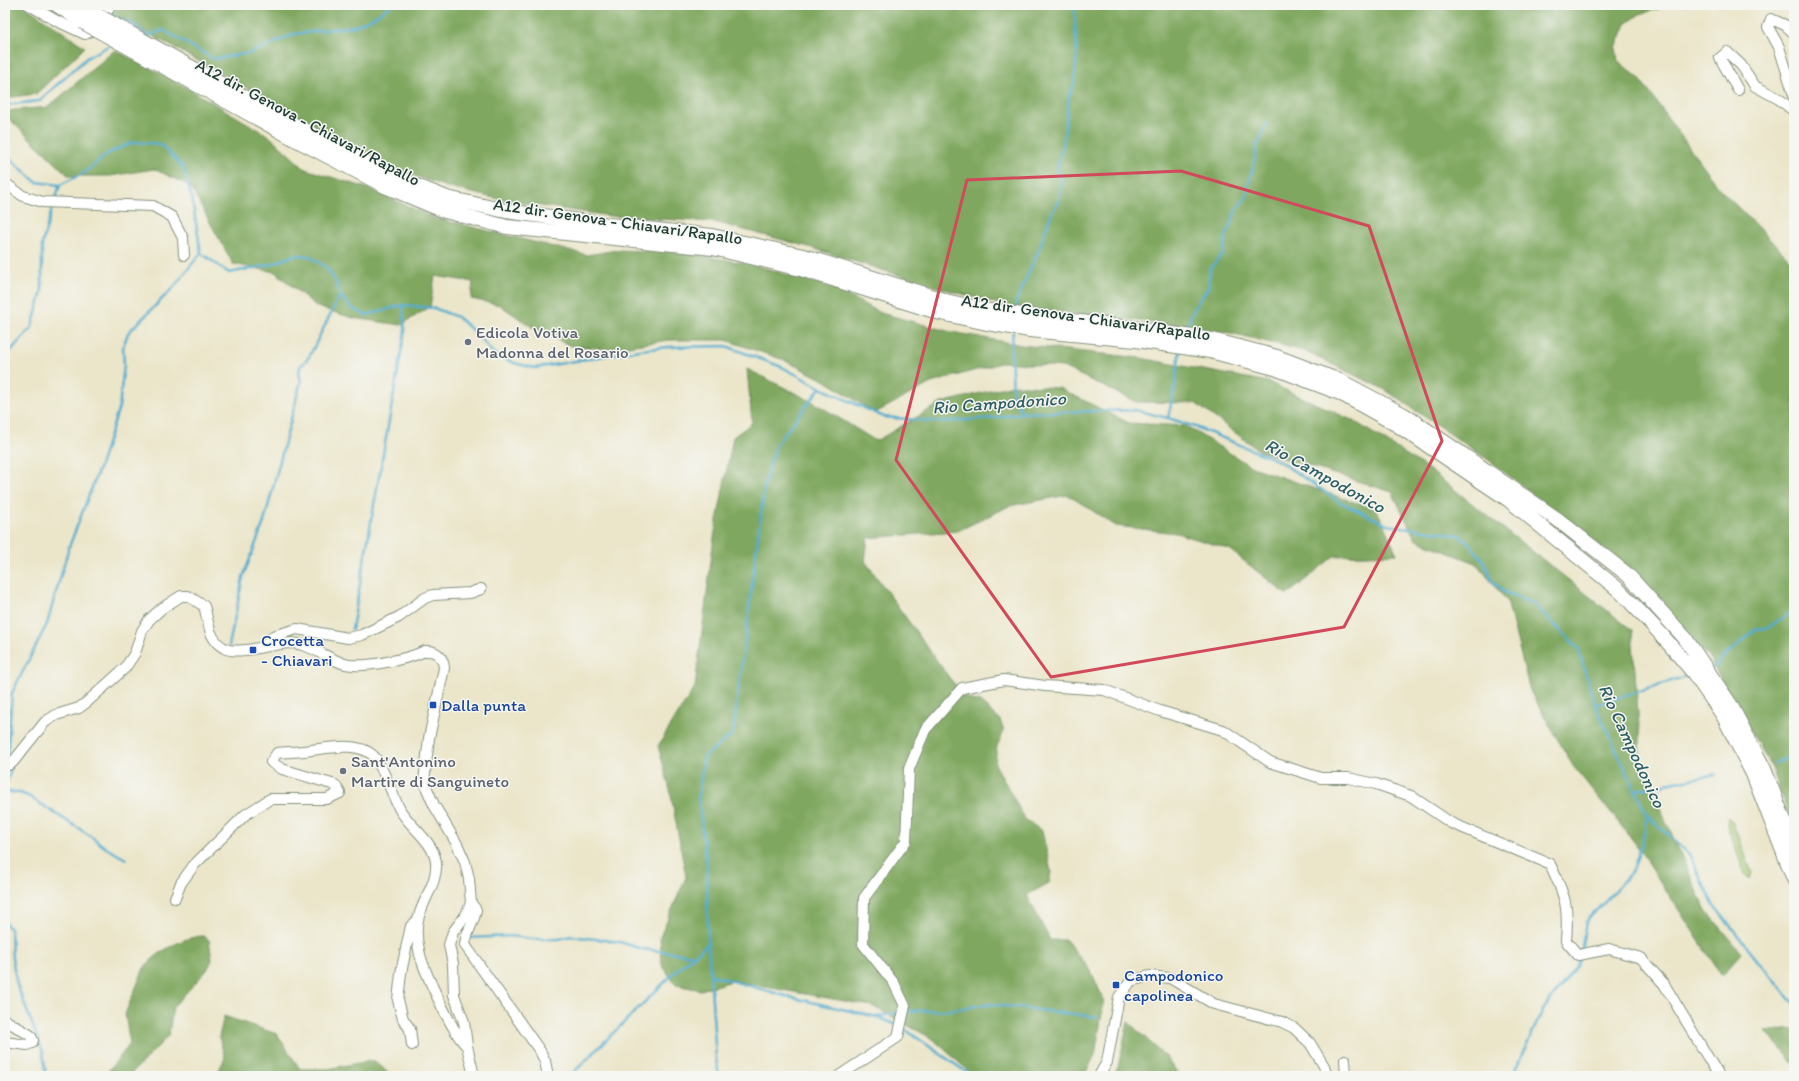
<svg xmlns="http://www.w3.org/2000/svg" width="1799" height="1081" viewBox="0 0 1799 1081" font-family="Itim,sans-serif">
	<rect width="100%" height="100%" fill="#f6f6f2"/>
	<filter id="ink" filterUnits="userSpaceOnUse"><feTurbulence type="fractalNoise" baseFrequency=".025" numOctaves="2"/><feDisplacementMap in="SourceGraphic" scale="8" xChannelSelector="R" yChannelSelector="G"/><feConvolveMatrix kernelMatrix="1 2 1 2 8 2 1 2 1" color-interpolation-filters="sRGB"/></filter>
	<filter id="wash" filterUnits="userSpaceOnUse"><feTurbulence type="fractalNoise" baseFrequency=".012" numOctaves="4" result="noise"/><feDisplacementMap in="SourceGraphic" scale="16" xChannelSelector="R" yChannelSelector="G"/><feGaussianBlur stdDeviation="0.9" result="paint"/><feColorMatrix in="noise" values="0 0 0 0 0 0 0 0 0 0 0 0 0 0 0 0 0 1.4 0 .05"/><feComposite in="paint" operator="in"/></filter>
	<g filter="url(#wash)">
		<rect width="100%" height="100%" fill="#ebe6ca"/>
		<path fill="#9fc16a" stroke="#5f7f4f" d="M1728,817L1732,821L1752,873L1750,879L1745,875L1727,826Z"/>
		<path fill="#7fa75e" stroke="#4f7249" d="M5,5H23L85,47L36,94L5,98Z
			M97,5H1672L1640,14L1626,24L1616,48L1618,61L1639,78L1719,188L1794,264V830L1772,768L1708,657L1620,561L1490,461L1384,389L1304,351L1231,333L1094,315L1013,308L930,285L809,247L714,222L610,216L508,201L450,188L392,168Z
			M115,50L186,87L269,136L305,169L367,188L435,218L587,255L617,250L679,252L751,264L833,288L881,313L947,331L1021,345L1140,358L1268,382L1354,421L1427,468L1632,630L1642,768L1706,910L1742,953L1722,976L1635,843L1573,766L1530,691L1507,601L1476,563L1416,540L1392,492L1260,451L1195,403L1136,402L1063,367L1004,362L931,383L875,413L826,381L784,360L726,340H669L608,349L572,346L539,332L500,305L471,299L473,282L435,276L430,307L401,325L353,318L317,307L275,272L233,264L190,186L154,169L110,176H69L5,115V111L48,107Z
			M747,369L815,403L876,441L941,403L1013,385L1059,388L1129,423L1186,426L1252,467L1377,510L1397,554L1334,556L1287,595L1229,549L1176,533L1116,526L1068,495L1009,506L958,531L868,538L865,561L951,680L969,699L980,702L1000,720L1004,731L997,746L995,764L1025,819L1042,831L1051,872L1049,883L1027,895L1050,940H1066L1091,971L1104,1001L1095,1055L1084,1076H974L933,1039L872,1006L732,981L701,990L676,985L662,965L660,937L686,877L670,790L658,746L695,687L714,537L733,437L752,423Z
			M204,936L209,940L212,960L207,970L173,1007L169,1035L132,1073V1076H104L130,1044L125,1014L144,968C157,952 184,936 204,936Z
			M224,1016L277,1034L300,1069H328L368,1061L378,1063L391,1076H216L225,1058L219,1037Z
			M1128,1022L1165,1056L1179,1076H1113L1118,1067Z
			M1794,1029V1064L1766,1032Z"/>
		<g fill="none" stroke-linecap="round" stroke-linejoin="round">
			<path stroke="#51accf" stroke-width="2.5" d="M111,11L116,18L133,24L148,36
				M146,37L163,30L214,59L250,53L295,34L355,26L374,17L392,5
				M5,105L39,101L88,57L112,44
				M5,154L36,182L60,185L84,173L109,153L134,142L160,144L183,167L192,199L201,253L229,273L269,265L295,255L309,256L327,268L337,284L340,295L351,308L366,315L403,305L434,308L457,317L477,334L493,353L514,363L535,368L639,350L668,347L726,346L782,367L823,389L884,417L940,422L995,418L1022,413L1135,410L1168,418L1196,427L1279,461L1340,502L1388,525L1459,535L1469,543L1482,559L1493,582L1506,593L1534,604L1578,648L1595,705L1647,815L1689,854L1713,904L1762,966L1794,1003
				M55,200L60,185
				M1016,309V302L1040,247L1052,211L1059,203L1062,180L1057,169L1063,145L1069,96L1074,84L1077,53L1074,5
				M1013,332L1011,349L1013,394L1022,413
				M1185,332L1194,308L1208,288L1210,269L1223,254L1226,236L1236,210L1247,196V188L1253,169L1257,146L1267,123
				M5,357L32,327L42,291V244L53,205
				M1168,418L1175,385L1180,350
				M352,629L405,331L403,305
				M229,646L243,577L264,522L301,381L299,374L300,367L309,357L340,295
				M1712,668L1716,666L1720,660L1757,628L1766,629L1794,610
				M1595,705L1690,675
				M7,759L12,693L47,624L69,547L99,469L119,407L124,365L123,347L128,333L173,288L201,253
				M1773,764L1794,755
				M5,786L11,770
				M1636,790L1716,774
				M5,792H17L28,796L89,835L106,848L126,859
				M5,903V913
				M5,922L11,931L12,958L17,985L43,1052L46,1076
				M469,938L511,936L531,939H559L571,936L620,942L642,949L693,955
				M1581,952L1586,922L1633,870L1642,843L1647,815
				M711,975L789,997L877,1017L897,1025
				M906,1011L950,1010L988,1004L1097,1017
				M877,1017L901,1012
				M903,1028L972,1076
				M570,1076L679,968L708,944
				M719,1076L716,1059L708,942L707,865L698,797L704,757L733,734L765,482L776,445L820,388
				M1512,1076L1543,1010L1577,965L1579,957"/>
		</g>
	</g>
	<g filter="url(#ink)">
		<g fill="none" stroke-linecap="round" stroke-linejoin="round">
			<defs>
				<path id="minor" d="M29,5L57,21L85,34L102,25L110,5
					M1794,33L1785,25L1771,19L1768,27L1779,47L1794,95
					M1738,90L1720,58L1727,52L1741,65L1755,86L1779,99L1794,111
					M5,183L23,196L43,202L153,206L172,217L183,238L184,255
					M264,646L273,636L297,629L348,638L362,635L399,617L425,598L433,595L470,593L481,589
					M5,764L8,765L13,762L45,722L56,715L79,708L87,702L125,668L135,653L142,631L149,620L161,609L181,596H188L204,606C209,622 208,639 224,648C237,656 274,643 291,643C310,644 325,657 342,663C359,670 408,659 425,651C436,650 443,656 444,668L429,738L424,782L434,805L457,844L465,862L469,879L471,903L466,915L453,932L449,945L453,964L454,995L464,1022L467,1046L474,1076
					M175,898L181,883L194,865L245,815L270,799H327L340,793L335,785L282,769L271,762L277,753C286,752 295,752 304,751C324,749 362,739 376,759C386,774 391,792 399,808C409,827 433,840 436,862C438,883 422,900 418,920C416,928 417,941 419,950C422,968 454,1036 467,1046
					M471,903L476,910C474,923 466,932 465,945L540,1051L545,1061L548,1076
					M5,1020L30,1035L33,1040L32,1043L27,1045L5,1042
					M412,1045L410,1029L403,1019L398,1000L401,973L407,944L411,926L418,920
					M1345,1060L1346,1076
					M839,1076L898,1037L905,1006L894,983L863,944L864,898L906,841L909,769L925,730L962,688L1004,680L1045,686L1104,690L1160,711L1223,730L1270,762L1321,778H1348L1376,784L1411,796L1451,823L1550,864C1565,896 1569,905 1566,941L1578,955L1609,949L1641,958L1664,984L1719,1076
					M1099,1076L1107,1062L1119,997L1131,981L1149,976L1170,978L1214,1004L1282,1022L1294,1028L1310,1043L1324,1066L1327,1076"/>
				<path id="highway" d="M57,5L83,22
					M80,5L90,11
					M300,128L388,175L447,198L506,211L609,225L712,236L803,256L946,301L989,311L1139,329L1212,340L1277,357L1340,381L1404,415L1428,431L1557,519L1628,575L1685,638L1730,704L1764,769L1794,846
					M295,139L385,186L445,211L507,227L713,248L801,269L941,313L987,323L1030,330L1136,340L1210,351L1275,368L1340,393L1399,426L1509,500L1619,590L1660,633L1693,672L1723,715L1753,774L1794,879"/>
			</defs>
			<use href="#minor" stroke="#85927f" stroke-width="12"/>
			<use href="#highway" stroke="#85927f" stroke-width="16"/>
			<use href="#minor" stroke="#fff" stroke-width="10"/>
			<use href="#highway" stroke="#fff" stroke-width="14"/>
			<defs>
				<path id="highway-bridge" d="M90,11L300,128
					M83,22L295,139"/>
			</defs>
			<use href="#highway-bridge" stroke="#85927f" stroke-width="16" stroke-linecap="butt"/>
			<use href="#highway-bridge" stroke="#fff" stroke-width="14"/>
		</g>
	</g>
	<path fill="none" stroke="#d1495b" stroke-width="3" stroke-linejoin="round" d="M1181,171L1369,226L1442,441L1344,627L1051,677L896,460L967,180Z"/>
	<g fill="#6b7280" stroke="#f6f6f2" stroke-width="1.5">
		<circle cx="468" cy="342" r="4"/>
		<circle cx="343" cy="771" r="4"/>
	</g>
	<g fill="#1a4fb4" stroke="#f6f6f2" stroke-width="1.5">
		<rect x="249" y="646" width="8" height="8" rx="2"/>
		<rect x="429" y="701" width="8" height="8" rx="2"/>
		<rect x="1112" y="981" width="8" height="8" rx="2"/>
	</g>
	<g text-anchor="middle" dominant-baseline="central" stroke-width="3" stroke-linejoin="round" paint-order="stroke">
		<g font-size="17" fill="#1f3d34" stroke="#f6f6f2">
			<text transform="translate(308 122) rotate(28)">A12 dir. Genova - Chiavari/Rapallo</text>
			<text transform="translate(618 221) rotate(8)">A12 dir. Genova - Chiavari/Rapallo</text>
			<text transform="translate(1086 317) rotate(8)">A12 dir. Genova - Chiavari/Rapallo</text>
		</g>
		<g font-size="17" fill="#5b616d" stroke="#f6f6f2" text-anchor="start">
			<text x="476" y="332">Edicola Votiva<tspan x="476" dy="20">Madonna del Rosario</tspan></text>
			<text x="351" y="761">Sant'Antonino<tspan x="351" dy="20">Martire di Sanguineto</tspan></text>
		</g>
		<g font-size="17" fill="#164399" stroke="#f6f6f2" text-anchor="start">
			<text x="261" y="640">Crocetta<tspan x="261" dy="20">- Chiavari</tspan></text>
			<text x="441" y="705">Dalla punta</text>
			<text x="1124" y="975">Campodonico<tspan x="1124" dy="20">capolinea</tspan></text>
		</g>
		<g font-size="18" font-style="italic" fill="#2e5e62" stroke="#f6f6f2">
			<text transform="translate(999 403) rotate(-4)">Rio Campodonico</text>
			<text transform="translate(1325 476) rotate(29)">Rio Campodonico</text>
			<text transform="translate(1632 746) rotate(65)">Rio Campodonico</text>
		</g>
	</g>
	<rect width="1799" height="1081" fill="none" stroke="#f6f6f2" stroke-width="20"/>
</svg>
